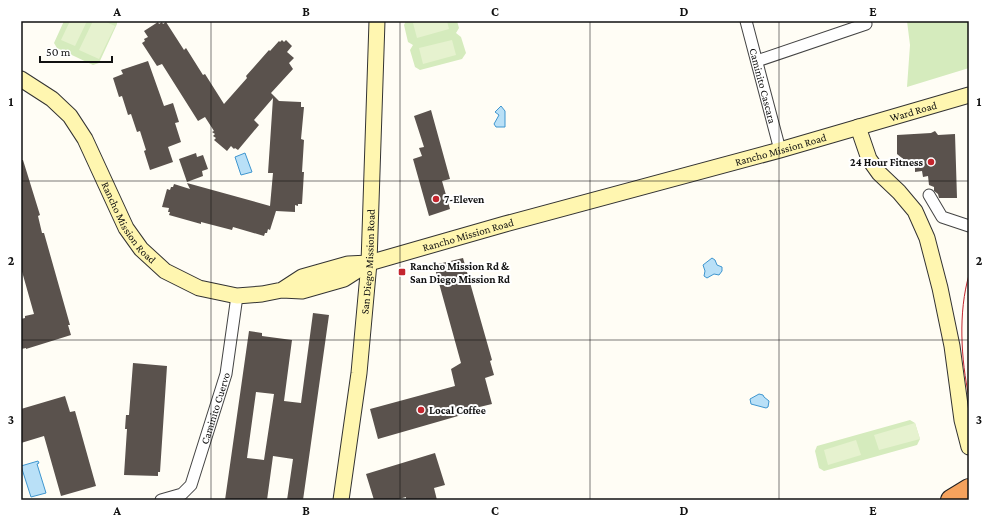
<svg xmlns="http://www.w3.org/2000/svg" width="990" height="521" viewBox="0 0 990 521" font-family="'Crimson Pro',serif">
	<rect width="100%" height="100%" fill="#fffdf5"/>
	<path fill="#d5ebbd" d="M64,21H117V24L99,63L93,65L57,48L54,43Z
		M406,21H457L459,28L456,33L461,37L466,53L462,59L420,70L415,67L410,50L413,45L408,42L404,25Z
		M907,21H969V68L907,87L910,45Z
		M910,420L915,423L920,439L917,445L824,471L819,468L815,451L817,446Z"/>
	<path fill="#e6f2cf" d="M70,21H87L75,46L61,40Z
		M93,21H104L115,26L99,59L79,50Z
		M421,21H447L449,29L417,38L413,23Z
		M452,40L456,55L423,64L419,48Z
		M915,423L920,439L879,450L874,435Z
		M856,440L861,455L828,465L824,450Z"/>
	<path fill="#b9e0f7" stroke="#3f96cf" d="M501,106L505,111V127H496L494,124L499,115L495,112Z
		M245,153L252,172L241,175L235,157Z
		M712,258L715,260L717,265L722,267V271L719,275L714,274L707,278L704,276L705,271L703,265Z
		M759,394L763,395L764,397L769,401L768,407L766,408L751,404L750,399Z
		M38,461L39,463L37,464L46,493L31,497L21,466Z"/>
	<path fill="#5a524d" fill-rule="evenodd" d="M158,22L159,24L162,22L163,24L166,22L184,50L186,48L203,75L205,74L224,104L247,78L246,76L269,50L270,51L279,41L280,42L282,40L284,42L286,40L292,46L287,52L294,58L289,63L293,69L271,93L279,101L301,102V107H304L301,139L304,140L302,172H304L302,204H298V206L295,205V212L276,211L270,230L268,229L267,233H265L264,236L233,227L232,230L201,222V224L169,215L170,212H168L169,208L162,207L167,189L170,190L171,187H173L174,184L190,189L187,183L270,206L273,173H268L273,98L254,120L259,125L238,150L235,148L234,149L231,146L227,151L214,140L216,138L213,136L215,134L212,132L214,131L205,117L198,121L162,64L157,66L142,43L145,41L144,39L148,37L144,31Z
		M148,61L164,106L173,103L179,122L175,123L181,142L168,147L173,162L150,170L144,151L146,150L140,131L137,132L131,114L128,115L122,96L119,97L113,78L123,74L121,70Z
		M431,110L450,179L442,181L450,209L429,216L413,159L422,156L419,148L424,147L414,116Z
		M935,131L938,135L955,134L957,198H939L938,194L934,191V187L929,185L928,176L923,177L922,171L915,172V165H907V162L897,154V135L931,133Z
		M196,153L197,157L203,155L208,169L202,171L203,176L187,182L179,159Z
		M21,160H23L40,215L38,216L42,233H44L70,325H68L71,335L26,349V348L21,349V319L25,318V316L34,314L21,268Z
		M463,258L492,360L490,361L494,375L485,378L492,404L471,409L472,412L378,439L370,409L455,386L451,369L461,363L434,265Z
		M313,313L329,315L303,500H287L293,459L273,456L267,500H225L249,331L262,333V336L292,340L284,401L301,403ZM256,392L274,394L264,460L247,458Z
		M133,363L167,366L160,472H158V476L124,475L127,429H125L126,415H129Z
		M65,396L70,412L75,411L96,486L61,496L44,436L21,443V409Z
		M435,453L445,485L434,488L437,500H406V497L395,500H374L366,474Z"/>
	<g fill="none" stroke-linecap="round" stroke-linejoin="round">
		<defs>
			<g id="street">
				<path id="s1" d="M746,21L780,150"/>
				<path d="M757,61L866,24"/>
				<path d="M929,195L942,217L969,226"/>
				<path id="s2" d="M161,500L182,494L191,485L226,374L237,296"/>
			</g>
			<g id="secondary">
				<path id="s3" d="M21,79L52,99L70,116L85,139L126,228L141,249L165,271L199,288L237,296L262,294L282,290L302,291L344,279L369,263L348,264L302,277L282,290"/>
				<path d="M858,127L869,159L879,173L899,192L915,211L927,238L940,288L952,346L962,420L969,447"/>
				<path id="s4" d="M369,263L505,224L780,150L969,95"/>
				<path id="s5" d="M341,500L359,373L369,263L377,21"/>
			</g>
			<path id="highway" d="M951,500L969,489"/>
		</defs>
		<use href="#street" stroke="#444" stroke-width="13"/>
		<use href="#secondary" stroke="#333" stroke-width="17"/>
		<use href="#highway" stroke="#222" stroke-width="22"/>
		<use href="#street" stroke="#fff" stroke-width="11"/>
		<use href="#secondary" stroke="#fff6b0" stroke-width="15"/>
		<use href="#highway" stroke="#f5a25d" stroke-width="20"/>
		<path stroke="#c4262e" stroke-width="1" d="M969,275C958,312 961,360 969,397"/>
	</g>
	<path fill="none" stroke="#111" stroke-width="1" stroke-opacity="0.55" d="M211,21V500M400,21V500M590,21V500M779,21V500M21,181H969M21,340H969"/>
	<g fill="#c4262e" stroke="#fff" stroke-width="1.5">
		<circle cx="931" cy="162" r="4"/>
		<circle cx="436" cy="199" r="4"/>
		<rect x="398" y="268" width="8" height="8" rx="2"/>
		<circle cx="421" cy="410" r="4"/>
	</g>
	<g text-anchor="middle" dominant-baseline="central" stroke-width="4" stroke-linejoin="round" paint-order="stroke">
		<g font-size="11" fill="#111" stroke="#fff">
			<text stroke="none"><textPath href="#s1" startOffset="67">Caminito Cascara</textPath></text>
			<text stroke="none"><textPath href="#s4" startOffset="565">Ward Road</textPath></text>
			<text stroke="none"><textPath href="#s4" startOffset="427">Rancho Mission Road</textPath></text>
			<text stroke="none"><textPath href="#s3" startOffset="184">Rancho Mission Road</textPath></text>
			<text stroke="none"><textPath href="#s4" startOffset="103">Rancho Mission Road</textPath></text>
			<text stroke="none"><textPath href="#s5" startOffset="240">San Diego Mission Road</textPath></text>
			<text stroke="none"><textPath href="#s2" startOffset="115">Caminito Cuervo</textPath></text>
		</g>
		<g font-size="11" font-weight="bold" fill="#111" stroke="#fff" text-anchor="start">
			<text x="923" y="162" text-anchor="end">24 Hour Fitness</text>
			<text x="444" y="199">7-Eleven</text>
			<text x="410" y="266">Rancho Mission Rd &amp;<tspan x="410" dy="13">San Diego Mission Rd</tspan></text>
			<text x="429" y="410">Local Coffee</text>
		</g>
	</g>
	<rect width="990" height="521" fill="none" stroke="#ffffff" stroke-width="44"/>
	<path d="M40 56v6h72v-6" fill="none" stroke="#111111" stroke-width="2"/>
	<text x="46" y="56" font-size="12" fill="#111111" stroke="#ffffff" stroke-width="3" paint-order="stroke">50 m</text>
	<rect x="22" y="22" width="946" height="477" fill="none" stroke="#111" stroke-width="1.5"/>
	<g font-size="13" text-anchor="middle" font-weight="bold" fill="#111">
		<text x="117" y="16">A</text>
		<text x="306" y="16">B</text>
		<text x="495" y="16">C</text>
		<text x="684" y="16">D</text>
		<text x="873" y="16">E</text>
		<text x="11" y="106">1</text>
		<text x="979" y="106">1</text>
		<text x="11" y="265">2</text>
		<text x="979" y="265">2</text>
		<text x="11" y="424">3</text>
		<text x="979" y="424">3</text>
		<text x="117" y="515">A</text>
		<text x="306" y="515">B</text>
		<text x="495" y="515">C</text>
		<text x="684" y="515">D</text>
		<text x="873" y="515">E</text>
	</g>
</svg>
